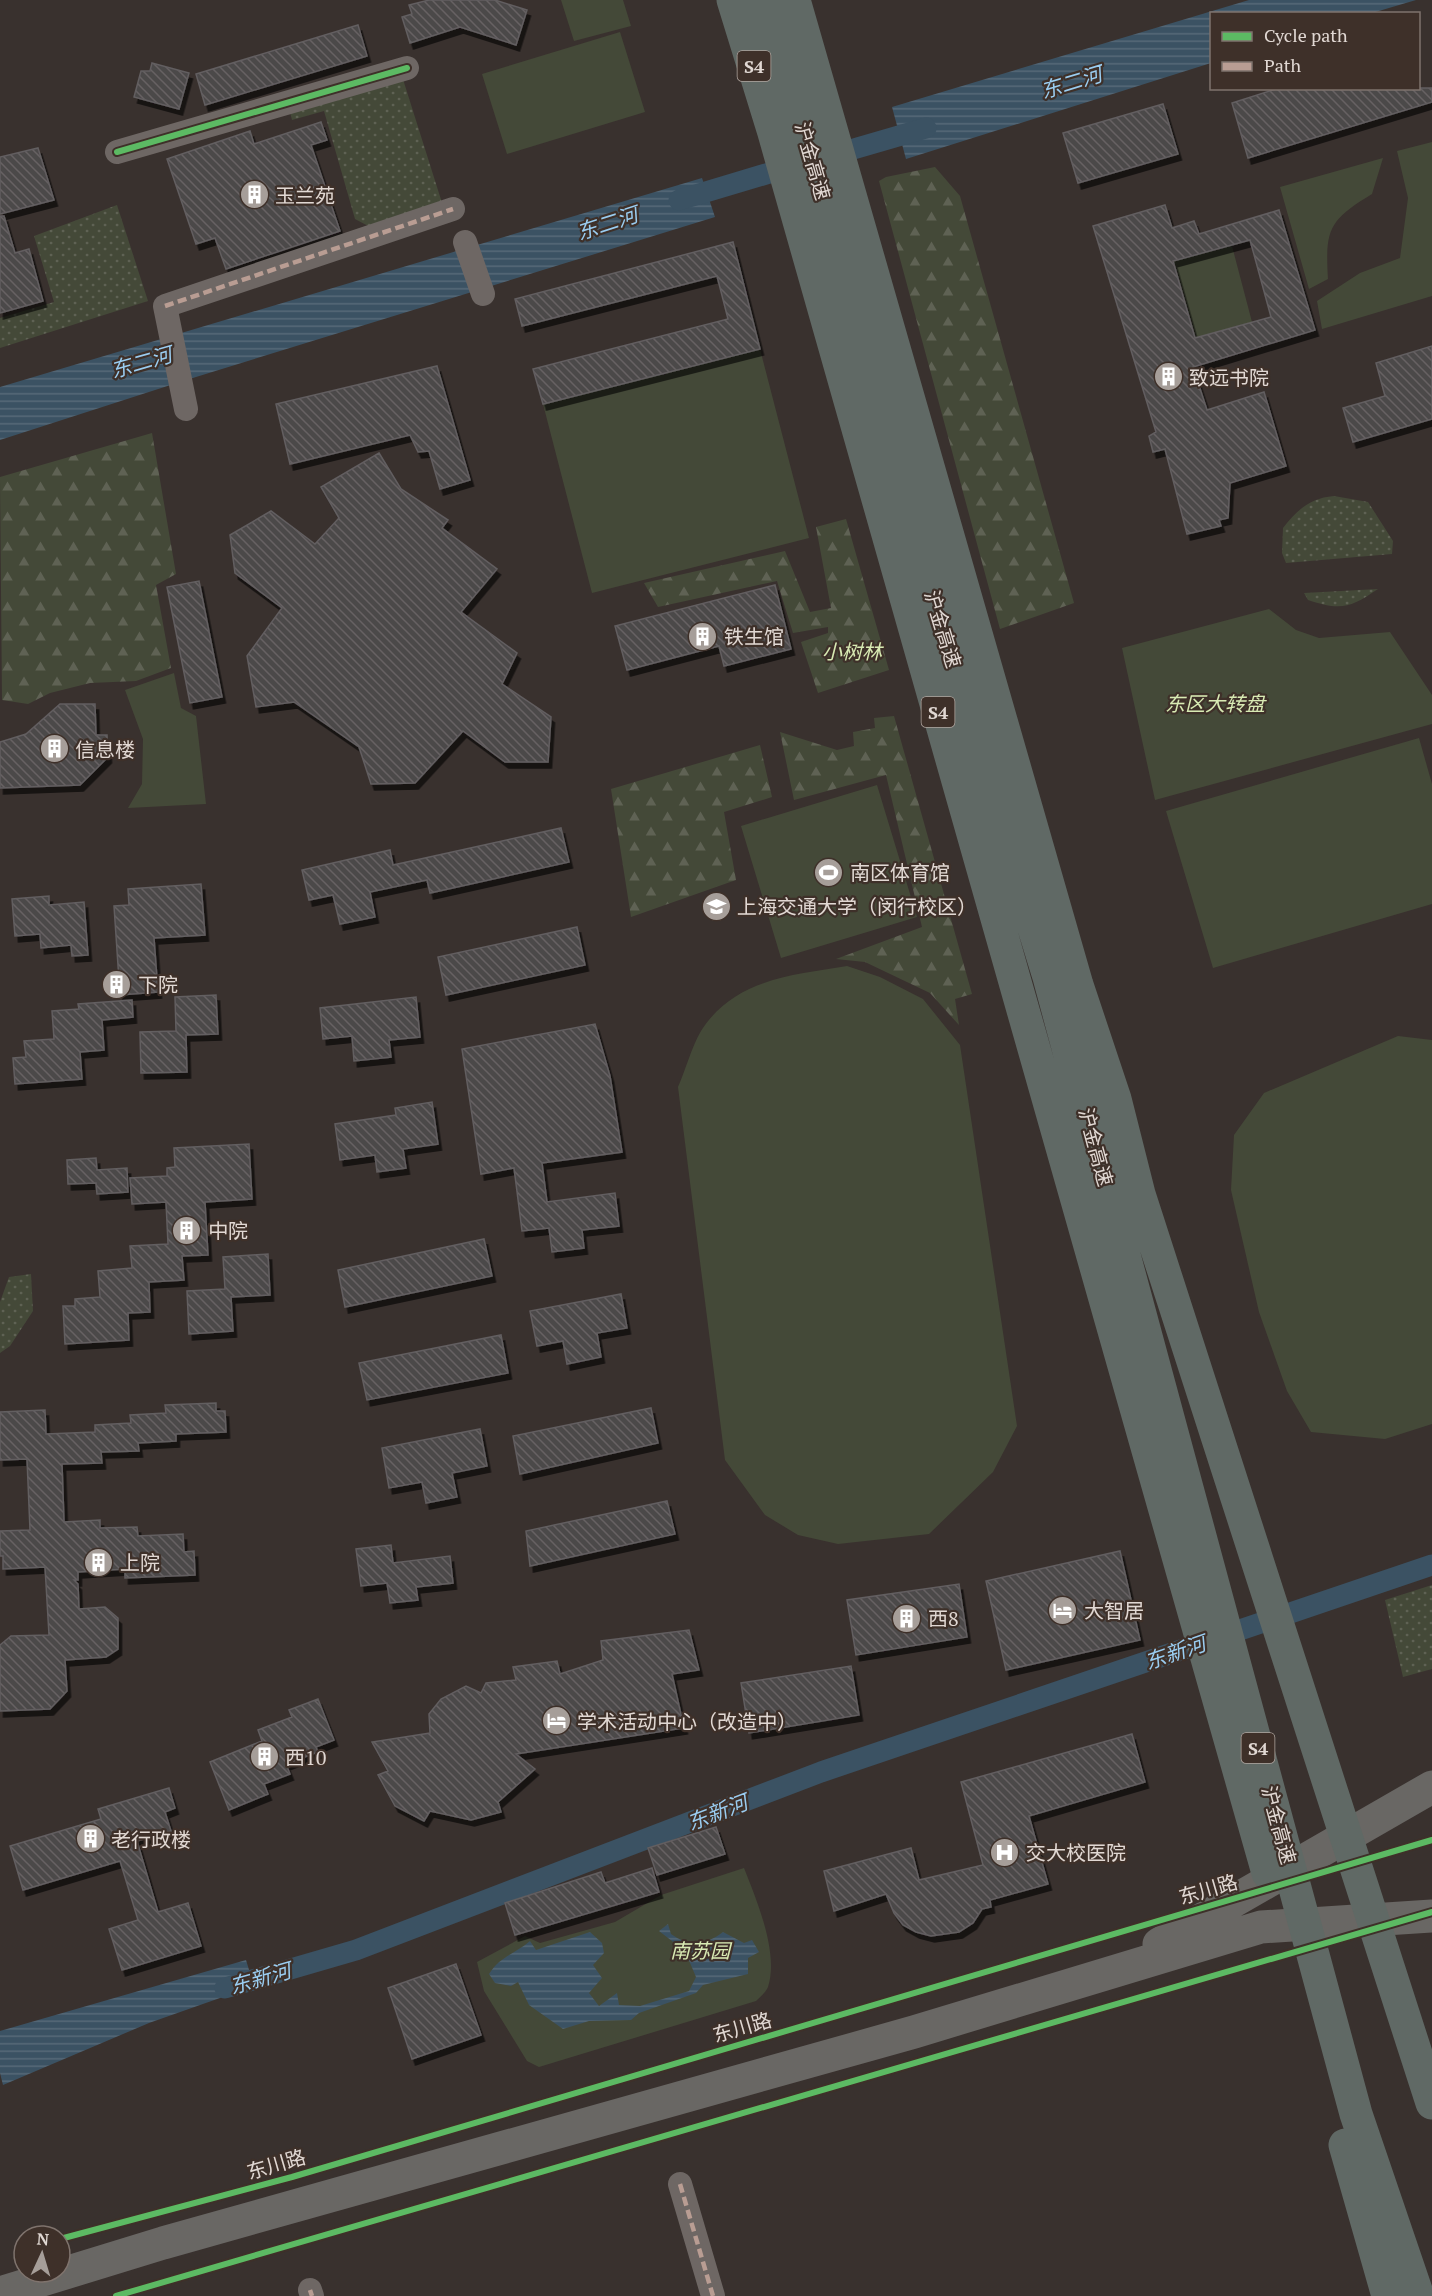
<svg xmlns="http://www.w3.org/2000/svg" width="1432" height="2296" viewBox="0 0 1432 2296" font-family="'PT Serif','Noto Sans SC',serif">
	<defs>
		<pattern id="grass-dots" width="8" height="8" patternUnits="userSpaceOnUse" patternTransform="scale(1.5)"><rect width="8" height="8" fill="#444938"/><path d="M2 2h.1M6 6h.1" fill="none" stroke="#5f6254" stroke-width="1.8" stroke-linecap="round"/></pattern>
		<pattern id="forest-firs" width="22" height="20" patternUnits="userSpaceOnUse" patternTransform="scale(1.5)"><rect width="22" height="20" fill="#444938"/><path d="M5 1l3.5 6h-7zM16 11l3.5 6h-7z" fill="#5f6254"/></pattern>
		<pattern id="water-rules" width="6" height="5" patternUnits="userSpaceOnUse" patternTransform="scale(1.5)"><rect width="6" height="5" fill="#3b5263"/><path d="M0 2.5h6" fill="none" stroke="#576a78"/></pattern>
		<pattern id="building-back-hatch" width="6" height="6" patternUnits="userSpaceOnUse" patternTransform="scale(1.5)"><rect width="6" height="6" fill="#4c484a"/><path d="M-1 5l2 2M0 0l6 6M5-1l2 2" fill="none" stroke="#666263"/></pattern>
		<filter id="shadow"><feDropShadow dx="3.5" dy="6" stdDeviation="0" flood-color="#0009"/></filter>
	</defs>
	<rect width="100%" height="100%" fill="#39312e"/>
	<path fill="url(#grass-dots)" d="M401,73L443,206L372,228L355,219L324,111L292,120L289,108Z
		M117,205L148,301L0,348V318L54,302L34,236Z
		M1334,496L1368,502L1393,541L1392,554L1286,563L1282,553L1283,528C1297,510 1310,498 1334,496Z
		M1378,589C1350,608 1341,611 1308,600L1304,593Z
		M31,1274L33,1311L10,1346L0,1353V1302L9,1277Z
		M1432,1585V1669L1403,1677L1385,1600Z"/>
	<path fill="url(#forest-firs)" d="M935,167L960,196L1074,603L1000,629L879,181L886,177Z
		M152,433L176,574L156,585L171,668L136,681L90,683L50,693L28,704L2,700L0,477Z
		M846,519L889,670L818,693L801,642L828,633V627L793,633L777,581L658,607L644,583L785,551L810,612L831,608L816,527Z
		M894,716L972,994L955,999L959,1025L930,993L865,962L836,959L922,927L886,775L794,800L780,732L837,750L854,746L853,732L875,728L874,718Z
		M760,745L772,797L724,812L736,880L631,917L611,789Z"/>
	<path fill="#444938" d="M561,0H623L631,26L574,41Z
		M620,32L645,112L507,154L482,74Z
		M1432,142V296L1322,329L1317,301L1360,273L1400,258L1408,198L1397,151Z
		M1383,158L1372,194C1329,220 1325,229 1328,279L1309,289L1280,187Z
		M1232,246L1252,322L1195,338L1173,261Z
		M760,349L809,538L592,593L543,404Z
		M1269,609L1296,630L1319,638L1390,632L1432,695V724L1155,800L1122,648Z
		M174,673L181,708L196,716L206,804L128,808L142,784L143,739L125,690Z
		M1419,738L1432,784V904L1213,968L1166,811Z
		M877,785L917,917L781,958L741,826Z
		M847,966L880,977L923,999L960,1045L1017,1426L993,1472L929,1534L838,1544L798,1535L765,1515L725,1460L678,1087C686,1069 691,1048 701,1031C734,979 792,975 847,966Z
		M1398,1036L1432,1040V1424L1385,1439L1311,1432L1287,1391L1259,1312L1231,1190L1234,1135L1264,1093Z
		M744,1868C757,1901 779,1953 768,1987C766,1992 760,1997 756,2001L539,2067L527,2061L484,1991L477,1962L525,1936L540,1943L615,1922L661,1895Z"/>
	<path fill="url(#water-rules)" d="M1249,0H1416L1372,13L1212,14L1211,63L906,159L892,107Z
		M702,178L715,217L183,381L0,440V387Z
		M668,1924L671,1934C689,1947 706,1945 723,1932L744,1943L752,1940L759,1952L748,1958V1974L703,1985L696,1993L639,2013L631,2020L589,2021L563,2029L529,2005L518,1982L511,1986L495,1983L489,1974C500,1956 515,1954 530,1941L536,1950L590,1932L602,1943L604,1953L593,1965L602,1978L589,1993L599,2006L617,1993L619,2005L640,2006L689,1991L696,1977L685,1951L659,1931Z
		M246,1960L254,1986L149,2023L3,2085L0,2073V2031Z"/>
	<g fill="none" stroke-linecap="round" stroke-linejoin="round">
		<path stroke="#3b5263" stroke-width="21" d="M826,157L926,128
			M679,200L796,165
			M225,1988L356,1950L821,1772L1432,1565"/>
	</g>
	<path fill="url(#building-back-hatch)" stroke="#625e60" stroke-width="1.5" fill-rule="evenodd" filter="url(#shadow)" d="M429,0H495L527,10L516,45L460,27L410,43L402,17L412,14L409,5Z
		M358,25L367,56L205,105L196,74Z
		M152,63L189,73L179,109L134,97L141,71H150Z
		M1279,88H1432V102L1248,158L1232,103Z
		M1163,104L1178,154L1078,183L1063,133Z
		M321,122L327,140L311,145L340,231L226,269L215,238L196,244L167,159L250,131L254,144Z
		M38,148L54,200L0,214V157Z
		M1165,205L1172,228L1194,221L1199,234L1279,210L1315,330L1193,367L1207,410L1264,392L1286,466L1230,483L1228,518L1219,520L1221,526L1187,534L1165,449L1153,452L1149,436L1156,432L1093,226ZM1250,240L1271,317L1195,338L1173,261Z
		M0,216H4L15,253L29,249L43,301L0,313Z
		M733,242L760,349L543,404L533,369L728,319L717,276L522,326L515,299Z
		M1432,346V419L1353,442L1343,408L1385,396L1376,363Z
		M437,366L470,480L440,489L429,451L418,452L410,435L290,464L276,404Z
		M379,453L401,489L448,520L442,528L497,569L461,612L517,653L502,684L551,717L548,762H505L463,731L415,783L371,784L359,747L294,702L256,707L247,656L282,608L235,573L230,535L271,511L315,544L339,518L321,487Z
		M199,581L222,697L190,703L167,587Z
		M775,585L791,649L724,666L719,646L627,670L615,626Z
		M60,704H95L96,735H107L108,757L80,785L0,788V742L26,734Z
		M561,828L569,862L430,893L427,880L370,892L375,917L340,924L333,895L309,900L302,870L390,850L393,865Z
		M201,884L205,935L154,938L158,992L120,995L114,906L129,905L128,889Z
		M49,896V905L84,902L88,955L72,956L71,945L41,948L40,934L15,936L12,899Z
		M577,927L585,965L446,995L438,957Z
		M216,995L218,1034L186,1035L187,1072L141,1073L140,1032L176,1031L175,997Z
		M416,997L420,1037L389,1040L391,1057L354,1061L352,1036L323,1039L320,1008Z
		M132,1000L133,1017L102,1020L104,1050L80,1052L82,1079L15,1084L13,1058L26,1057L24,1041L54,1039L52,1011L79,1009L78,1004Z
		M595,1024L610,1076L622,1152L542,1163L547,1202L615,1193L619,1226L582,1230L584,1248L552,1252L549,1228L522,1231L514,1168L481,1174L462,1049Z
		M432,1102L438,1144L403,1149L406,1168L377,1172L375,1155L340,1160L335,1124L396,1115L395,1108Z
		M249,1144L252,1199L205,1202L208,1255L182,1256L184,1280L149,1282L150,1312L128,1313L129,1340L65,1344L63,1306H75V1299L100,1297L98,1271L132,1268L130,1246L168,1244L166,1202L132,1204L130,1178L167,1176V1168L175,1167L174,1148Z
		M96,1158L97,1170L127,1168L128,1192L97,1194L96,1183L68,1184L67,1160Z
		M484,1239L492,1276L345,1307L338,1270Z
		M268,1254L270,1295L231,1297L233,1331L189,1334L187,1291L225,1289L223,1257Z
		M621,1294L627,1328L597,1333L601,1357L567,1364L563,1341L537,1346L530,1311Z
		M501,1335L508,1373L367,1400L359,1363Z
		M216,1403V1411H225L226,1432L176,1434V1441L138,1443L139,1451L101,1452L102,1463L62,1464L64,1522L100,1520V1528L137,1527L138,1536L183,1534L184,1552L194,1551L195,1575L125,1578V1569L78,1572V1580H74L78,1584L79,1609L105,1607L118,1618V1649L106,1657L65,1660L67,1691L50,1709L0,1711V1645L11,1636L49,1635L45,1567L3,1569V1556H0V1531L30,1530L27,1459L0,1460V1412L45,1410L46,1434L95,1432V1425L131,1423L130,1415L166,1413L165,1405Z
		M651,1408L658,1443L520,1474L513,1436Z
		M480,1429L487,1466L452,1473L457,1497L426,1503L422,1482L389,1488L382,1448Z
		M667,1501L675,1534L530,1566L526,1531Z
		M391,1545L393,1563L450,1556L453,1583L416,1587L418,1600L390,1603L387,1583L361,1586L356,1549Z
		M1120,1551L1140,1640L1006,1670L986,1581Z
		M959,1584L967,1637L856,1655L847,1600Z
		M689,1630L699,1670L672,1674L684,1728L516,1754L535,1769L498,1802L501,1812L471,1820L430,1811L424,1821L395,1806L378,1775L388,1771L372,1742L430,1733L429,1714L441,1699L466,1686L481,1693L486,1683L516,1680L513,1667L557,1661L560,1674L603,1660L601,1641Z
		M851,1666L859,1715L749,1733L741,1683Z
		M318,1699L334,1740L316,1747L318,1752L286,1764L290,1774L264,1784L268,1794L229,1810L210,1762L262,1741L258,1730L292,1717L289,1710Z
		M1132,1734L1145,1782L1029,1816L1048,1884L990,1900L991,1907L982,1909L973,1923L959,1932L931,1936L916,1932L903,1925L894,1913L886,1894L834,1911L824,1871L911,1848L919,1880L983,1865L961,1782Z
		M169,1788L175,1808L165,1812L171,1831L137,1841L158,1912L188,1903L201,1946L122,1970L109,1929L138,1920L120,1861L23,1890L10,1846L101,1819L98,1809Z
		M716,1827L725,1854L657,1875L648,1848Z
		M652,1868L659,1892L515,1935L505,1903L601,1872L605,1883Z
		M456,1964L481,2035L412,2059L388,1988Z"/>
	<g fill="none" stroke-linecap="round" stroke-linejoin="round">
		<path stroke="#6e6764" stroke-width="24" d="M117,152L407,68
			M465,242L483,294
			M186,409L165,306L453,209
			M680,2184L713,2296
			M310,2290L312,2296"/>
		<path stroke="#696764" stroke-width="33" d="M1159,1944L1432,1787
			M0,2293L163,2243L914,2032L1261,1927L1432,1916"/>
		<path stroke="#606965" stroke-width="33" d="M733,0L774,133L1268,1873
			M764,0L838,245L930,587L1049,977L1356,2114L1418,2296
			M794,0L1077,985L1115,1099L1139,1194L1432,2103
			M1345,2145L1388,2296"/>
		<path stroke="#b99d93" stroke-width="4.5" stroke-dasharray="9 4.5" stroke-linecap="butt" d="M165,306L453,209
			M680,2184L713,2296
			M310,2290L312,2296"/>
		<defs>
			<path id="cycleway" d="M117,152L407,68
				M60,2239L292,2177L1432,1840
				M116,2296L1432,1912"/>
		</defs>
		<use href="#cycleway" stroke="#3e3029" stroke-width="10"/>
		<use href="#cycleway" stroke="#5cba63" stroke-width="6"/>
	</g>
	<defs>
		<symbol id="building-disc" viewBox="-11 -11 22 22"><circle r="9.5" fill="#a69e99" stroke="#3e3029"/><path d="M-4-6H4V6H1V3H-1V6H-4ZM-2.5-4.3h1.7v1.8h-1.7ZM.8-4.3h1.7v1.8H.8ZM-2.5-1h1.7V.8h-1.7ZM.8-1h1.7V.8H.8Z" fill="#fff"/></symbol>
		<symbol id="stadium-disc" viewBox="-11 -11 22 22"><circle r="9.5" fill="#a69e99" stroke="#3e3029"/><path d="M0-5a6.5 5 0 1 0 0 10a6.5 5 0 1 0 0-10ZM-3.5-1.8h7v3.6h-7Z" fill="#fff"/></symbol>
		<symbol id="university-disc" viewBox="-11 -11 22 22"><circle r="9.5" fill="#a69e99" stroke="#3e3029"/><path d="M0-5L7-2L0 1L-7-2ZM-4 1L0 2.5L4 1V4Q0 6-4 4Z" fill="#fff"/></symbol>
		<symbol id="hotel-disc" viewBox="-11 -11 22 22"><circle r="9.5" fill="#a69e99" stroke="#3e3029"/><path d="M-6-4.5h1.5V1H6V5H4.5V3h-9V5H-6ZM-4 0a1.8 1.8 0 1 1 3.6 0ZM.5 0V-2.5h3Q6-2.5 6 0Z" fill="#fff"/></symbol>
		<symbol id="hospital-disc" viewBox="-11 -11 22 22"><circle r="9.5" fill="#a69e99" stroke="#3e3029"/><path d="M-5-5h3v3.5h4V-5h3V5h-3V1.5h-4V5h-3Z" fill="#fff"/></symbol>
	</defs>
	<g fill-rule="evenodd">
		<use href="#building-disc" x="238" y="178" width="33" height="33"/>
		<use href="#building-disc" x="1152" y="360" width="33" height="33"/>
		<use href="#building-disc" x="686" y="620" width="33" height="33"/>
		<use href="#building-disc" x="38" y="732" width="33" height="33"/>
		<use href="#stadium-disc" x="812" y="856" width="33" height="33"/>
		<use href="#university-disc" x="700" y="890" width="33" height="33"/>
		<use href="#building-disc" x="100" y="968" width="33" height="33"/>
		<use href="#building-disc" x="170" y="1214" width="33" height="33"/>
		<use href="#building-disc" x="82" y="1546" width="33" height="33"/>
		<use href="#hotel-disc" x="1046" y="1594" width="33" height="33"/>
		<use href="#building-disc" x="890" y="1602" width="33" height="33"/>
		<use href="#hotel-disc" x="540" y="1704" width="33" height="33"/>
		<use href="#building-disc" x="248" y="1740" width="33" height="33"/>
		<use href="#building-disc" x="74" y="1822" width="33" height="33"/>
		<use href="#hospital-disc" x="988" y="1836" width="33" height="33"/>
	</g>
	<g text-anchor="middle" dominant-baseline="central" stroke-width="4.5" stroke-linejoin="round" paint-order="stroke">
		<g fill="#3e3029" stroke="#b0a6a0" stroke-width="1.5">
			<rect x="737.5" y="51" width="33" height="30" rx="4.5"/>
			<rect x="921.5" y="697" width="33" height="30" rx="4.5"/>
			<rect x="1241.5" y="1733" width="33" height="30" rx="4.5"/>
		</g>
		<g font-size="18" font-weight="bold" fill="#e1d8d3">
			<text x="754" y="66">S4</text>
			<text x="938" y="712">S4</text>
			<text x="1258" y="1748">S4</text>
		</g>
		<g font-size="20" fill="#e1d8d3" stroke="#3e3029">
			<text transform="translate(813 161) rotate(74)">沪金高速</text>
			<text transform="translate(943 629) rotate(73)">沪金高速</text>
			<text transform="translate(1096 1147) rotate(75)">沪金高速</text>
			<text transform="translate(1279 1825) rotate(75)">沪金高速</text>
			<text transform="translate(1208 1889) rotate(-16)">东川路</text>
			<text transform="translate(742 2027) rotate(-16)">东川路</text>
			<text transform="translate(276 2164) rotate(-16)">东川路</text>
		</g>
		<g font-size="20" fill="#e1d8d3" stroke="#3e3029" text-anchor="start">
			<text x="275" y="195">玉兰苑</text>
			<text x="1189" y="377">致远书院</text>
			<text x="724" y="636">铁生馆</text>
			<text x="75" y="749">信息楼</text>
			<text x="850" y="872">南区体育馆</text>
			<text x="737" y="906">上海交通大学（闵行校区）</text>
			<text x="138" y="984">下院</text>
			<text x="208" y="1230">中院</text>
			<text x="120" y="1562">上院</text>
			<text x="1084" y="1610">大智居</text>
			<text x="928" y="1618">西8</text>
			<text x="577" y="1721">学术活动中心（改造中）</text>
			<text x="285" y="1757">西10</text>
			<text x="111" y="1839">老行政楼</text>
			<text x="1026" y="1852">交大校医院</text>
		</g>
		<g font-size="20" font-style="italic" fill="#d8eab3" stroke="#3e3029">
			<text x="852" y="651">小树林</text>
			<text x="1215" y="703">东区大转盘</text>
			<text x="700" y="1950">南苏园</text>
		</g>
		<g font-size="21" font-style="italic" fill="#9acdf1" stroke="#3e3029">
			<text transform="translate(1071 82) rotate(-17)">东二河</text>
			<text transform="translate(607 223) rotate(-18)">东二河</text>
			<text transform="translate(141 362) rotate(-16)">东二河</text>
			<text transform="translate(1175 1652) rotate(-19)">东新河</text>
			<text transform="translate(717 1812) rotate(-21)">东新河</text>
			<text transform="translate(260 1978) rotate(-16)">东新河</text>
		</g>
	</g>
	<rect x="1210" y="12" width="210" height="78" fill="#3e3029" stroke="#7f736d" stroke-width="1.5"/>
	<rect x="1222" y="32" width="30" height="9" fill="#5cba63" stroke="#7f736d" stroke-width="1.5"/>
	<text x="1264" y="42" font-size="18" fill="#e1d8d3">Cycle path</text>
	<rect x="1222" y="62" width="30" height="9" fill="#b99d93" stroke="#7f736d" stroke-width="1.5"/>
	<text x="1264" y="72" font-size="18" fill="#e1d8d3">Path</text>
	<g transform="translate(42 2254) rotate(4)"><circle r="28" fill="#3e3029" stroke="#7f736d" stroke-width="1.5"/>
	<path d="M0-4.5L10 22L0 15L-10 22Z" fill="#a69e99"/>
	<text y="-9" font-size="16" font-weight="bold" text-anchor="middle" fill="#e1d8d3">N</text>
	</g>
</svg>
